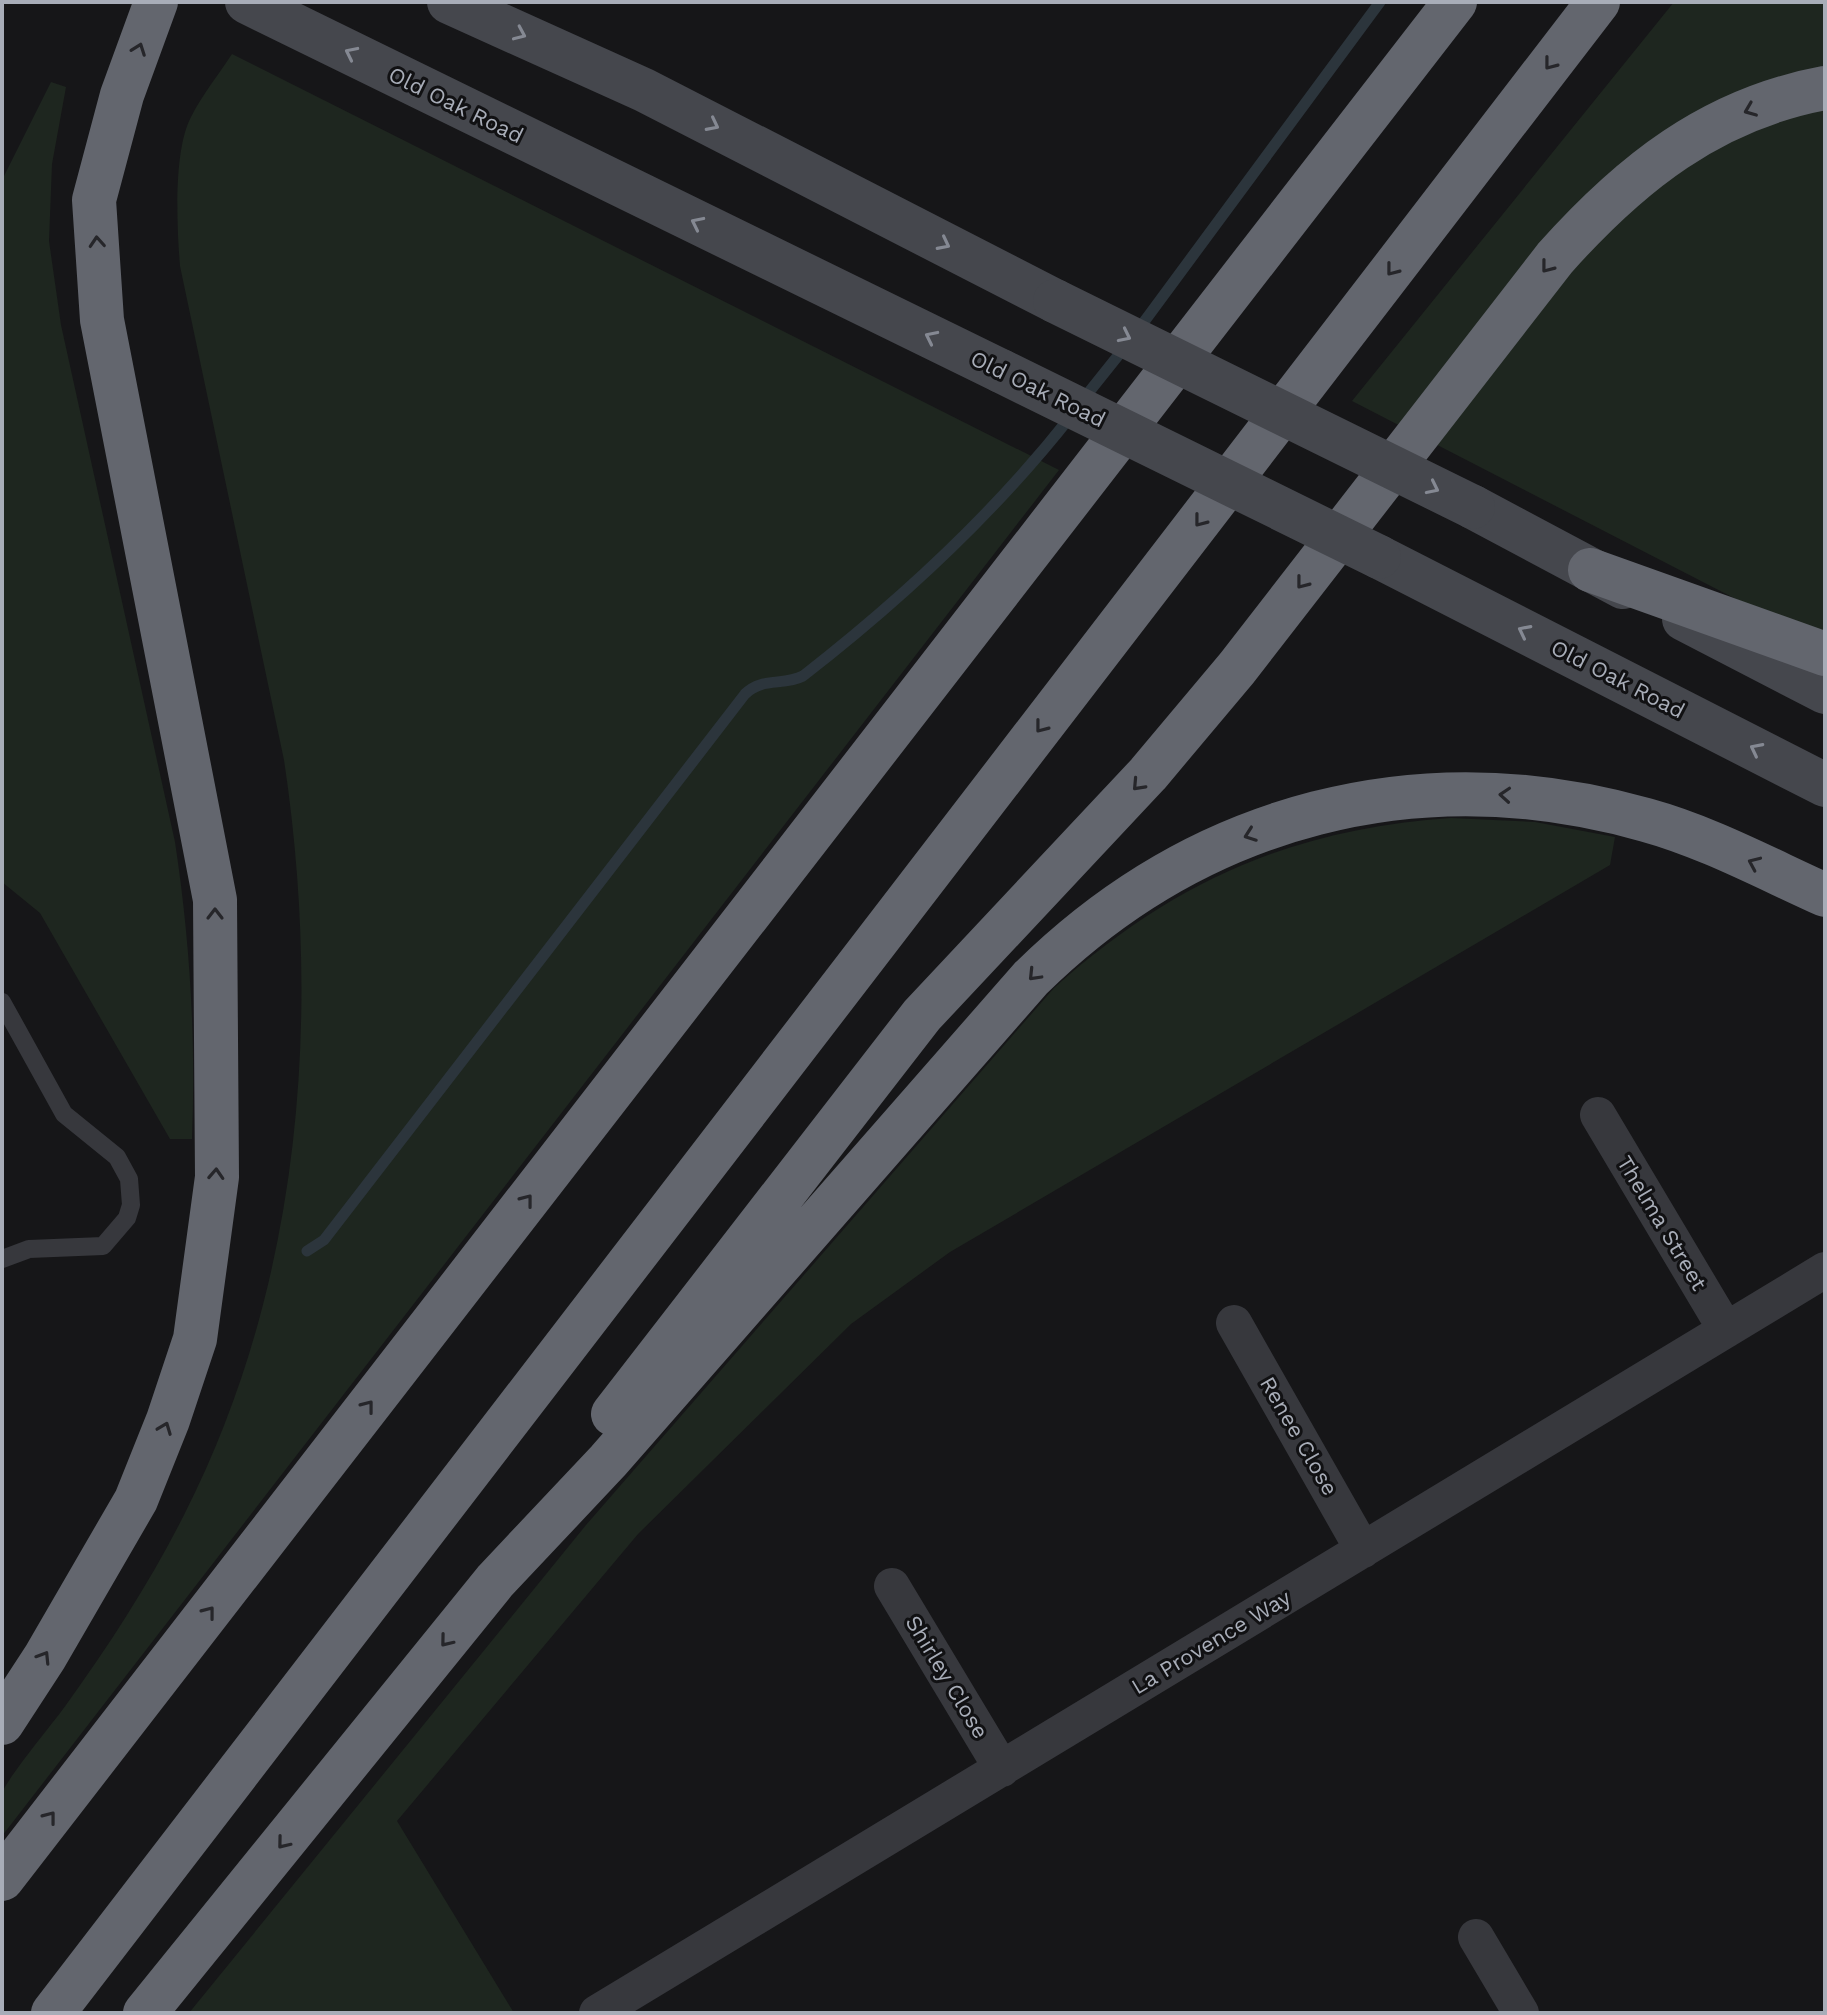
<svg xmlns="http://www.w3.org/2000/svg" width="1827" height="2015" viewBox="0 0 1827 2015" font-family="'Work Sans',sans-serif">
	<rect width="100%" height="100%" fill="#161618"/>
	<path fill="#1e261f" d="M1674,2H1825V645L1352,401Z
		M232,54L1059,470L2,1836C2,1824 0,1805 2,1793C8,1777 53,1723 66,1705C110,1644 150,1582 184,1515C302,1283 322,1014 284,760L180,266C177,228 173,151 191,117C202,95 219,74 232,54Z
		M51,82L66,87L52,164L49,241L61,325L175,842C190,941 196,1038 192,1139H170L40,913L2,882V180Z
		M1451,818L1535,822L1615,837L1610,865L950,1252L851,1324L638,1534L397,1821L514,2013H189L586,1525L1054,988C1173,882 1291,829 1451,818Z"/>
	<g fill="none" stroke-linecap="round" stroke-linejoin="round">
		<path stroke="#2c353c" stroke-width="11" d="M1138,330L1380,2
			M1081,402L1125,347
			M307,1251L324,1240L745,694C762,677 783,686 803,676C902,599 993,515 1071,416"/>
		<path stroke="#37383d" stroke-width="18" d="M2,1002L64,1114L117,1157L129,1179L131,1205L127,1218L103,1246L29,1249L2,1259"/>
		<path stroke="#37383d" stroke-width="36" d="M1598,1115L1726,1330
			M1234,1323L1363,1550
			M892,1586L1002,1769
			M1476,1937L1521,2013
			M597,2013L1825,1270"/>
		<path stroke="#45474d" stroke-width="44" d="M247,2L1001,371
			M449,2L644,90L1055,301
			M1473,507L1623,587
			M1379,557L1825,785
			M1684,619L1825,692"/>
		<path stroke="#63666e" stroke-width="44" d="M1590,570L1825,654
			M613,1414L922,1015L1148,774L1237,668L1555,258C1630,174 1711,109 1825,88
			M2,1723L45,1657L136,1500L168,1420L195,1339L217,1177L215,900L102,320L94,200L122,95L156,2
			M2,1879L1455,2
			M53,2013L1598,2
			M145,2013L495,1581L608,1461L1031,978C1199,813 1419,756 1646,820C1708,837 1767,869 1825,895"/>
		<path stroke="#45474d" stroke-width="44" d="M1055,301L1473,507
			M1001,371L1379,557"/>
	</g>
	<defs><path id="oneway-chevron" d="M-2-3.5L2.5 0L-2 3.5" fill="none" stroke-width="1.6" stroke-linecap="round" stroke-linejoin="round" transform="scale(2)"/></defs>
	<g stroke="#858993">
		<use href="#oneway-chevron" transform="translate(520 34) rotate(24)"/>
		<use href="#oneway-chevron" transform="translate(351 53) rotate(-154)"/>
		<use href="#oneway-chevron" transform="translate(713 125) rotate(27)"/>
		<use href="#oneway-chevron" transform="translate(697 223) rotate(-154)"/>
		<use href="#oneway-chevron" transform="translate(944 244) rotate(27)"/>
		<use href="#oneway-chevron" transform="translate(1125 336) rotate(26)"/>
		<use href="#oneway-chevron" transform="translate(931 337) rotate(-154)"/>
		<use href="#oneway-chevron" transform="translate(1433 488) rotate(26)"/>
		<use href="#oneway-chevron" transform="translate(1524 631) rotate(-153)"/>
		<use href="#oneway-chevron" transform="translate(1756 749) rotate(-153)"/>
	</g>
	<g stroke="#26262a">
		<use href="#oneway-chevron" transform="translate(139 49) rotate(-70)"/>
		<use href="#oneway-chevron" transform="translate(1550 64) rotate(128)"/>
		<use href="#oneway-chevron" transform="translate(1750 110) rotate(158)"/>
		<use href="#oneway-chevron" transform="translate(97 242) rotate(-94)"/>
		<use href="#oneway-chevron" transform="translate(1547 267) rotate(128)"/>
		<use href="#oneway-chevron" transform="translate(1392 270) rotate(128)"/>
		<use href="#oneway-chevron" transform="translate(1200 521) rotate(128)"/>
		<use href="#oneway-chevron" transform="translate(1302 583) rotate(128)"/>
		<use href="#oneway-chevron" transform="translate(1041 727) rotate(128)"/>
		<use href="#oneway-chevron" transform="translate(1138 785) rotate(133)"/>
		<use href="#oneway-chevron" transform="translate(1505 795) rotate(-176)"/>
		<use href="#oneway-chevron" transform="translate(1250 835) rotate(160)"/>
		<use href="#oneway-chevron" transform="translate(1754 863) rotate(-156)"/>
		<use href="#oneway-chevron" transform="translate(215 914) rotate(-90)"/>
		<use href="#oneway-chevron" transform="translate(1034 975) rotate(134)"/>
		<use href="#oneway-chevron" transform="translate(216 1174) rotate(-87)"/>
		<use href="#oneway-chevron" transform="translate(527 1200) rotate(-52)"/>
		<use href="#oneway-chevron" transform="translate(368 1406) rotate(-52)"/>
		<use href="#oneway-chevron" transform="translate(165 1428) rotate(-69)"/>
		<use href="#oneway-chevron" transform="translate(209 1612) rotate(-52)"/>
		<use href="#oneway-chevron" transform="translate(446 1641) rotate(129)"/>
		<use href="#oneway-chevron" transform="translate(44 1657) rotate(-58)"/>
		<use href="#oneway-chevron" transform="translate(50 1817) rotate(-52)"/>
		<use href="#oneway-chevron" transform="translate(283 1843) rotate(129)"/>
	</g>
	<g text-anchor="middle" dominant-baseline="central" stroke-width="6" stroke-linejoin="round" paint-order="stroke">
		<g font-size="22" fill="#a8adb8" stroke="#111113">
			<text transform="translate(456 105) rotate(26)">Old Oak Road</text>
			<text transform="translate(1038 389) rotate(26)">Old Oak Road</text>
			<text transform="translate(1618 679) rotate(27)">Old Oak Road</text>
			<text transform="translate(1662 1223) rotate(59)">Thelma Street</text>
			<text transform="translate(1299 1436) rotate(60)">Renee Close</text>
			<text transform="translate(1211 1642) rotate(-31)">La Provence Way</text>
			<text transform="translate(947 1677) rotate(59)">Shirley Close</text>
		</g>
	</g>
	<rect width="1827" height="2015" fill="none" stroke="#a8adb8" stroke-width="8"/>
</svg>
